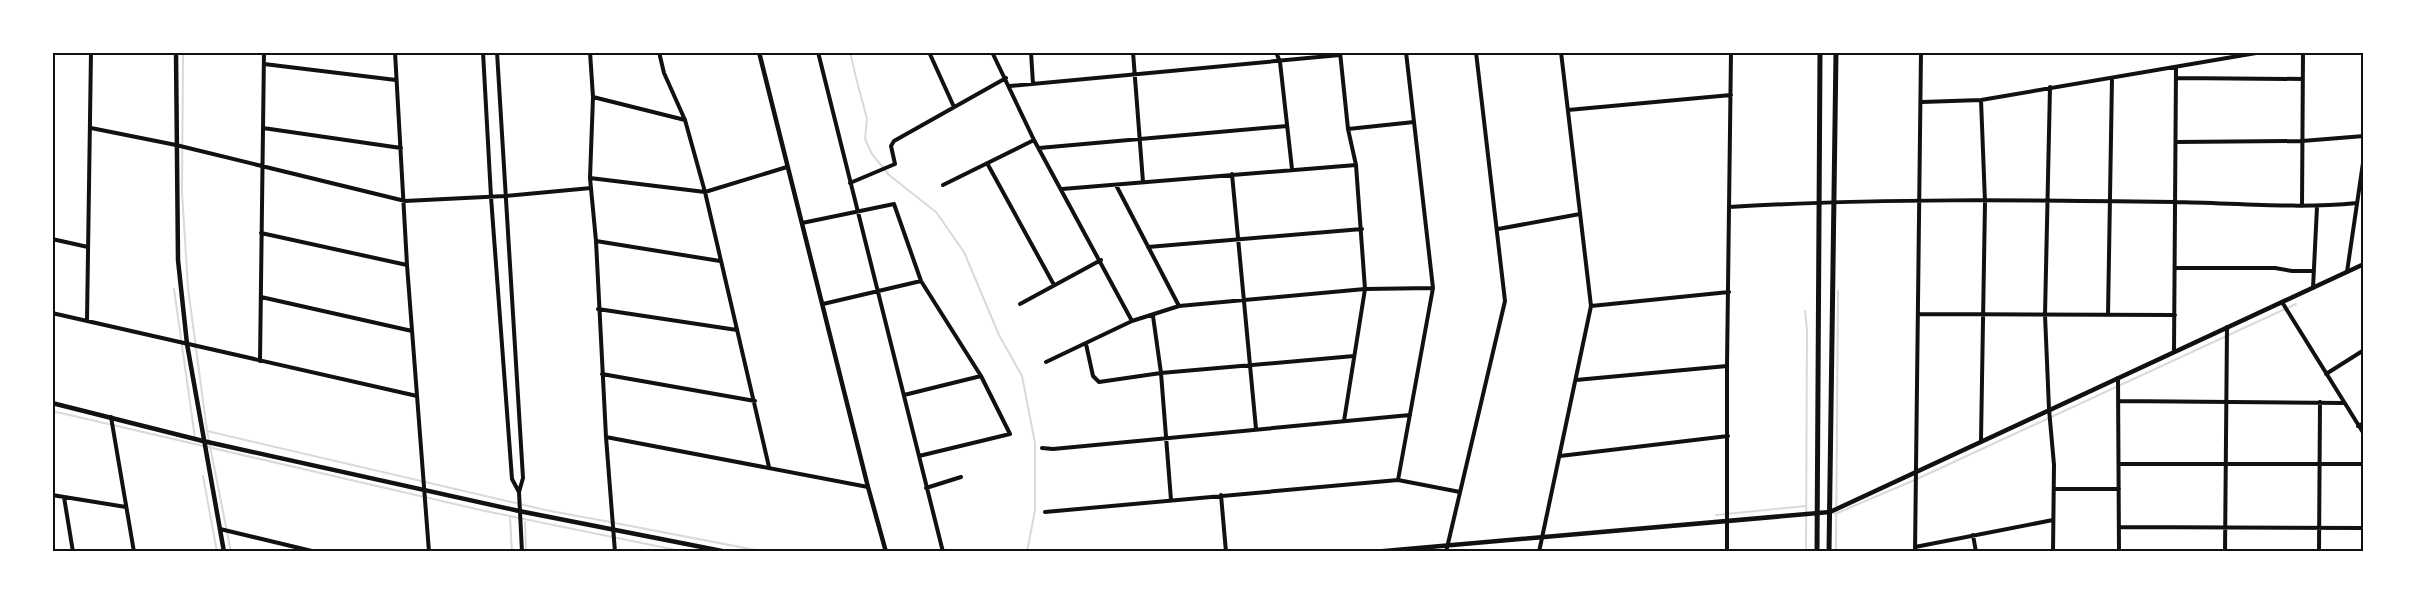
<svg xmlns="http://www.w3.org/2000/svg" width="2416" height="604" viewBox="0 0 2416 604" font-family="Arial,sans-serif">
	<rect width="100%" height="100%" fill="#fff"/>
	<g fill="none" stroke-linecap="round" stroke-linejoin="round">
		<path stroke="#d9d9d9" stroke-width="2" d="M183,52L182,192L188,288L207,431L231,552
			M850,52L855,73
			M855,74L867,119L865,139L872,154L889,175L936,212L964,252L999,335L1022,376L1035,443V510L1027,552
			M174,289L195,438
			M1805,311L1807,330L1806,552
			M52,411L485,511L686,552
			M207,431L550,511L616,523
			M203,476L217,552
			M1835,514L1917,479L2296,304
			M1716,515L1806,506
			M510,517L512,552
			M525,519L526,552
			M615,523L766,552
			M1836,552L1838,291"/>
		<path stroke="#111" stroke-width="4" d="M395,52L407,265L429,552
			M483,52L491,197L512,479L519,492
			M497,52L523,478L519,492L522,552
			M590,52L593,97L590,178L596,241L606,437L615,552
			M659,52L664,73L685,120L705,192L769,467
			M818,52L943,552
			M929,52L954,107
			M992,52L1034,140L1132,321
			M1031,52L1033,84
			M1133,52L1143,182
			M1276,52L1280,62L1292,169
			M1340,52L1348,129L1356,165L1365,289L1344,421
			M264,64L396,80
			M2176,78L2303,79
			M1010,86L1340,55
			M2050,87L2045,315L2049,409L2054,465L2053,552
			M593,97L685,120
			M1981,100L1985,202L1981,440
			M1922,102L1981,100L2262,52
			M1568,110L1731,95
			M91,128L176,145L405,201L505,196L591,188
			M263,128L401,148
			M1348,129L1414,122
			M2176,142L2302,141L2364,136
			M1039,148L1287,126
			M987,163L1054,285
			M1232,174L1256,429
			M590,178L705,192L787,167
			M850,183L895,164L891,146L894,141L1006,78
			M943,185L1034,140
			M1116,185L1179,306
			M1062,189L1356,165
			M2302,206L2303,52
			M1729,207C1878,198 2027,200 2175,202C2236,203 2297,209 2357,203
			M802,223L894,204L921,281L981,376L1010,434L919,456
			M1498,229L1580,214
			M261,233L407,265
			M52,239L88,247
			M596,241L720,261
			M1148,247L1362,229
			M2176,268H2275L2292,271H2314
			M2347,272L2364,156
			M2313,288L2317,207
			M261,297L412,331
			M2282,302L2364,434
			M823,304L921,281
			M1020,304L1101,260
			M1591,306L1729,292
			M598,309L737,330
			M52,313L417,396
			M1918,314L2175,315
			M2108,315L2112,78
			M1153,316L1161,373L1171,500
			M87,320L91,52
			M1086,344L1093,376L1099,382L1161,373L1354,356
			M2174,351L2176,68
			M260,361L264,52
			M1046,362L1132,321L1179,306L1365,289L1433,288
			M602,374L755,401
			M2326,374L2364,350
			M2118,378L2119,552
			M1576,380L1727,366
			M904,395L981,376
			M2118,401L2344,403
			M111,417L134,552
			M2358,426L2364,423
			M606,437L868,487
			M1042,448L1053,449L1410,415
			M1560,456L1728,436
			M2119,464H2364
			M1398,480L1433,288L1406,52
			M926,488L961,477
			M2054,489H2119
			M52,495L126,507
			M1221,495L1226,552
			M64,497L73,552
			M1045,512L1398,480L1460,492
			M2119,527L2364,528
			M220,529L316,552
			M1973,535L1976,552
			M1915,547L2053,520
			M1446,552L1505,301L1476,52
			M1539,552L1591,306L1561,52
			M1727,552V366L1731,52
			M1915,552L1921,52
			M2225,552L2227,327
			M2319,552L2320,402"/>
		<path stroke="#111" stroke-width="4.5" d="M176,52L178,260L187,344L224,552
			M759,52L868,487L886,552
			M52,403L203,441L519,511L727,552
			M1373,552L1830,512L2364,264"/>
		<path stroke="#111" stroke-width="5" d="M1817,552L1820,52
			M1829,552L1836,52"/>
	</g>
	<rect width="2416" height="604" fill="none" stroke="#ffffff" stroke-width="108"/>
	<rect x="54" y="54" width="2308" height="496" fill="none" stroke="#111" stroke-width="2"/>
</svg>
